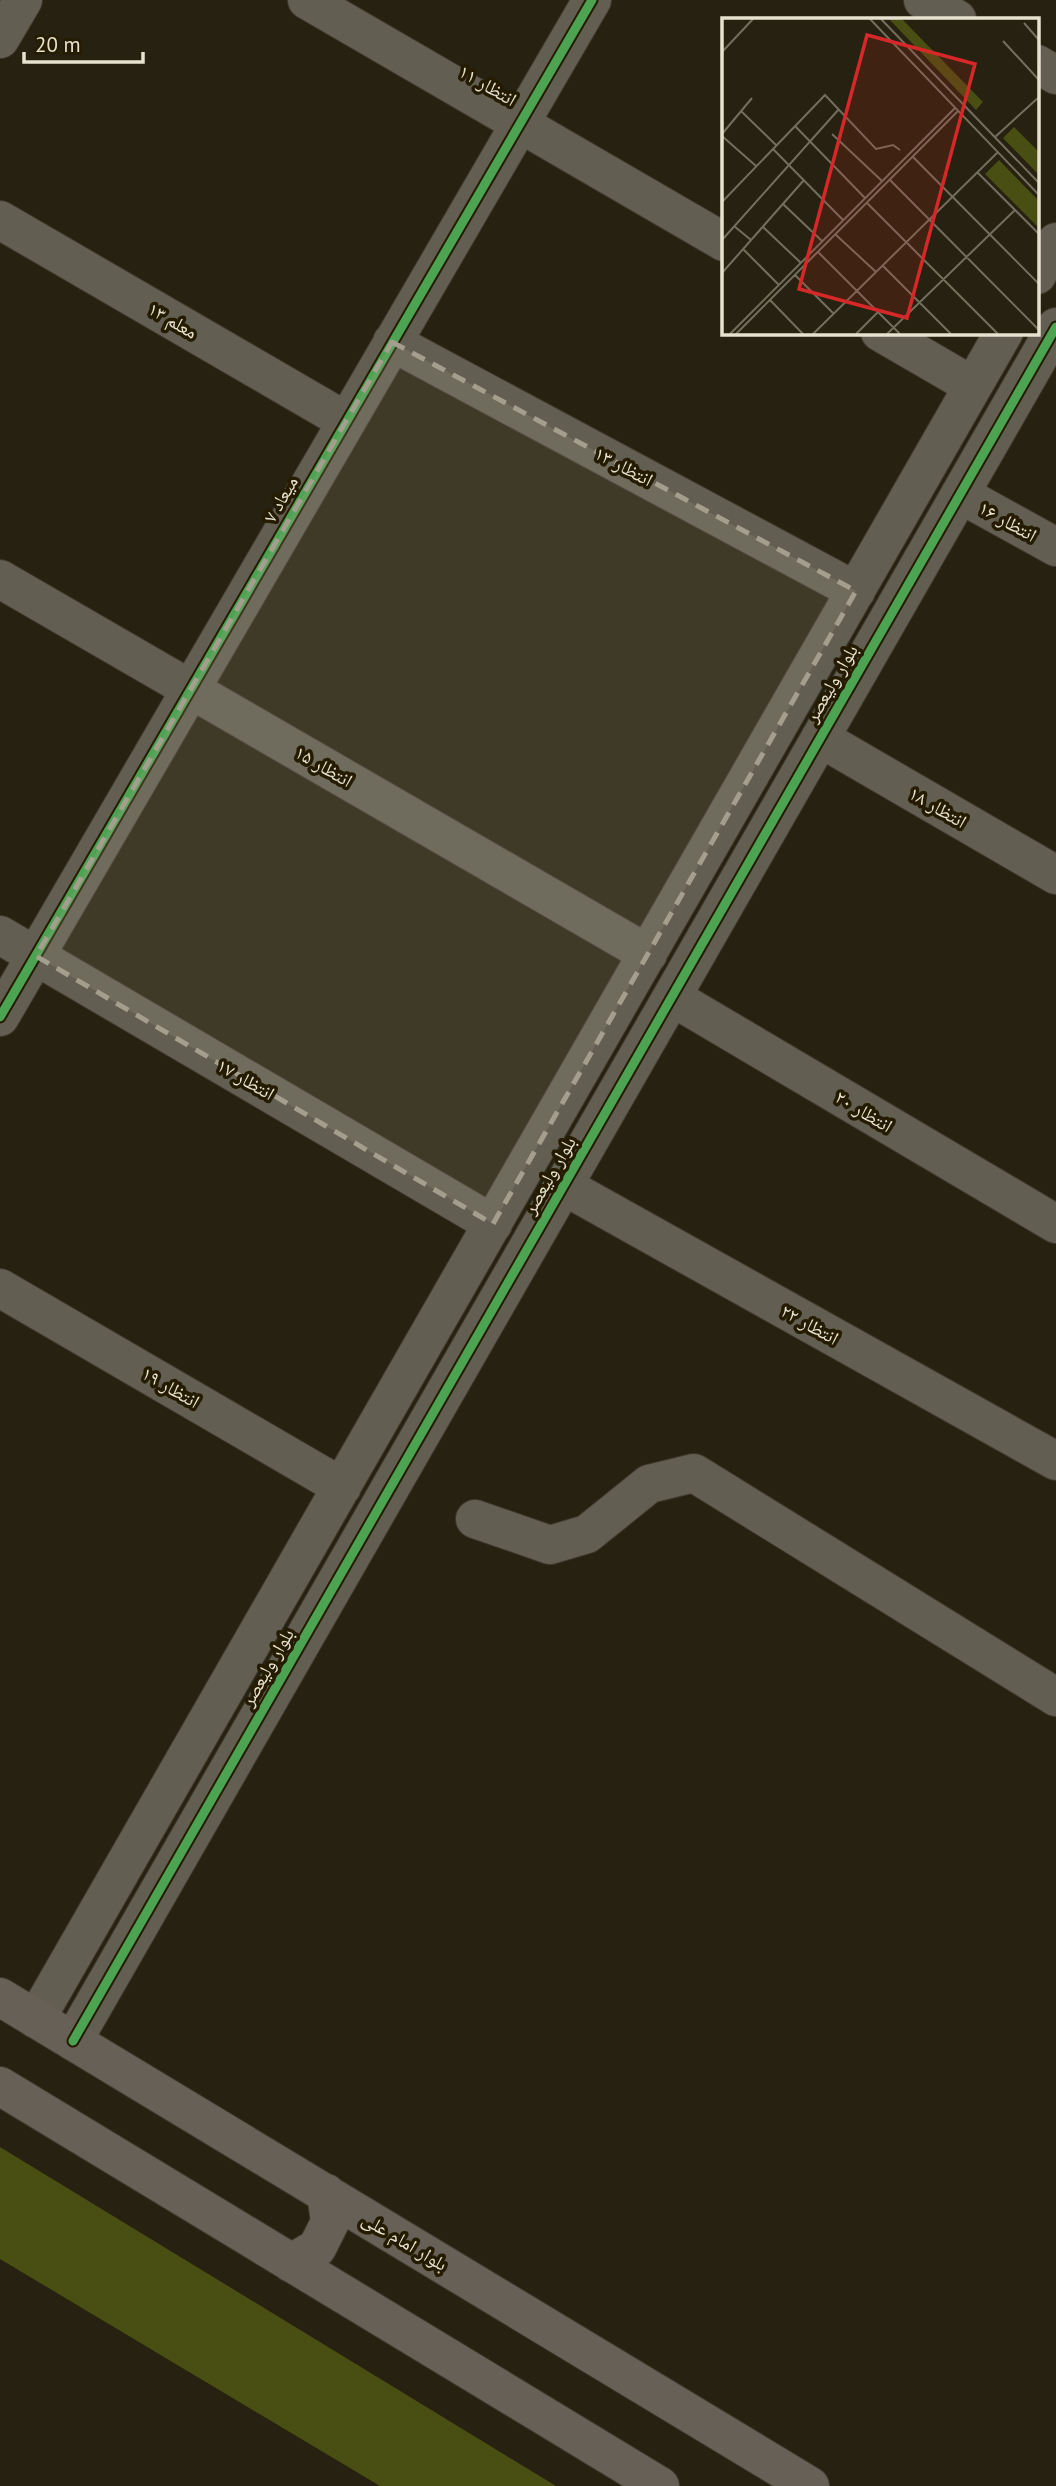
<svg xmlns="http://www.w3.org/2000/svg" width="1056" height="2486" viewBox="0 0 1056 2486" font-family="'PT Sans','Noto Naskh Arabic',sans-serif">
	<rect width="100%" height="100%" fill="#262110"/>
	<path fill="#494e12" d="M0,2148V2147L556,2486H380L0,2259Z"/>
	<g fill="none" stroke-linecap="round" stroke-linejoin="round">
		<defs>
			<path id="minor" d="M307,0L724,242
				M923,0L957,19
				M0,39L23,0
				M1037,64L1056,75
				M0,220L346,421
				M1037,275L1056,242
				M880,332L973,386
				M392,342L856,591
				M960,494L1056,547
				M0,579L648,954
				M820,738L1056,875
				M0,935L493,1224
				M672,997L1056,1224
				M0,1017L592,0
				M564,1186L1056,1461
				M0,1288L342,1487
				M475,1519L550,1545L587,1534L649,1484L694,1473L1056,1697
				M36,2019L1004,332
				M73,2041L1056,327"/>
			<path id="major" d="M0,1997L810,2486
				M0,2086L660,2486
				M291,2263L317,2248L330,2222L326,2193"/>
		</defs>
		<use href="#minor" stroke="#3e3a2e" stroke-width="40"/>
		<use href="#major" stroke="#3e3a2e" stroke-width="40"/>
		<use href="#minor" stroke="#625e52" stroke-width="38"/>
		<use href="#major" stroke="#676056" stroke-width="38"/>
		<defs>
			<path id="cycleway" d="M0,1017L592,0
				M73,2041L1056,327"/>
		</defs>
		<use href="#cycleway" stroke="#251c00" stroke-width="13"/>
		<use href="#cycleway" stroke="#4ca352" stroke-width="9"/>
	</g>
	<path fill="#a39e8d" fill-opacity="0.2" stroke="#a39e8d" stroke-width="5" stroke-dasharray="14 9" stroke-linejoin="round" d="M392,342L856,591L493,1224L36,956Z"/>
	<g text-anchor="middle" dominant-baseline="central" stroke-width="7" stroke-linejoin="round" paint-order="stroke">
		<g font-size="19" fill="#e7e1d0" stroke="#251c00">
			<text transform="translate(488 85) rotate(30)">انتظار ۱۱</text>
			<text transform="translate(173 320) rotate(30)">معلم ۱۳</text>
			<text transform="translate(624 466) rotate(28)">انتظار ۱۳</text>
			<text transform="translate(280 499) rotate(-60)">میعاد ۷</text>
			<text transform="translate(1008 521) rotate(29)">انتظار ۱۶</text>
			<text transform="translate(831 683) rotate(-60)">بلوار ولیعصر</text>
			<text transform="translate(324 766) rotate(30)">انتظار ۱۵</text>
			<text transform="translate(938 807) rotate(30)">انتظار ۱۸</text>
			<text transform="translate(246 1079) rotate(30)">انتظار ۱۷</text>
			<text transform="translate(864 1111) rotate(31)">انتظار ۲۰</text>
			<text transform="translate(549 1175) rotate(-60)">بلوار ولیعصر</text>
			<text transform="translate(810 1324) rotate(29)">انتظار ۲۲</text>
			<text transform="translate(171 1387) rotate(30)">انتظار ۱۹</text>
			<text transform="translate(267 1667) rotate(-60)">بلوار ولیعصر</text>
			<text transform="translate(405 2241) rotate(31)">بلوار امام علی</text>
		</g>
	</g>
	<g transform="translate(722 18)">
		<rect width="317" height="317" fill="#262110"/>
		<path d="M167,1H180L261,84L254,92ZM292,109L317,134V157L281,120ZM277,142L317,183V210L263,156Z" fill="#494e12"/>
		<path fill="none" stroke="#736e5d" stroke-width="2" d="M148,1L317,177M159,1L317,165M302,5L317,22M281,23L317,62M0,34L31,1M19,93L54,127M73,108L143,180M0,116L30,80M110,116L160,163M0,118L34,148M273,119L317,79M51,131L121,202M191,139L317,266M255,154L317,216M168,162L317,312M0,184L103,77L154,131L171,127L178,132M145,185L276,316M61,186L100,223M12,208L29,222M41,209L79,245M113,216L154,254M0,222L117,91M21,231L57,267M96,234L178,316M161,248L229,316M0,255L82,162M73,257L112,296M48,282L81,316M8,316L233,90M14,316L236,93M91,316L276,134M134,316L156,294M165,316L293,192"/>
		<path fill="#d62828" fill-opacity="0.15" stroke="#d62828" stroke-width="3.5" d="M145,17L253,46L185,300L77,271Z"/>
		<rect width="317" height="317" fill="none" stroke="#e7e1d0" stroke-width="3.5"/>
	</g>
	<path d="M24 52v10h119v-10" fill="none" stroke="#e7e1d0" stroke-width="3.5"/>
	<text x="35" y="52" font-size="21" fill="#e7e1d0" stroke="#251c00" stroke-width="5" paint-order="stroke">20 m</text>
</svg>
